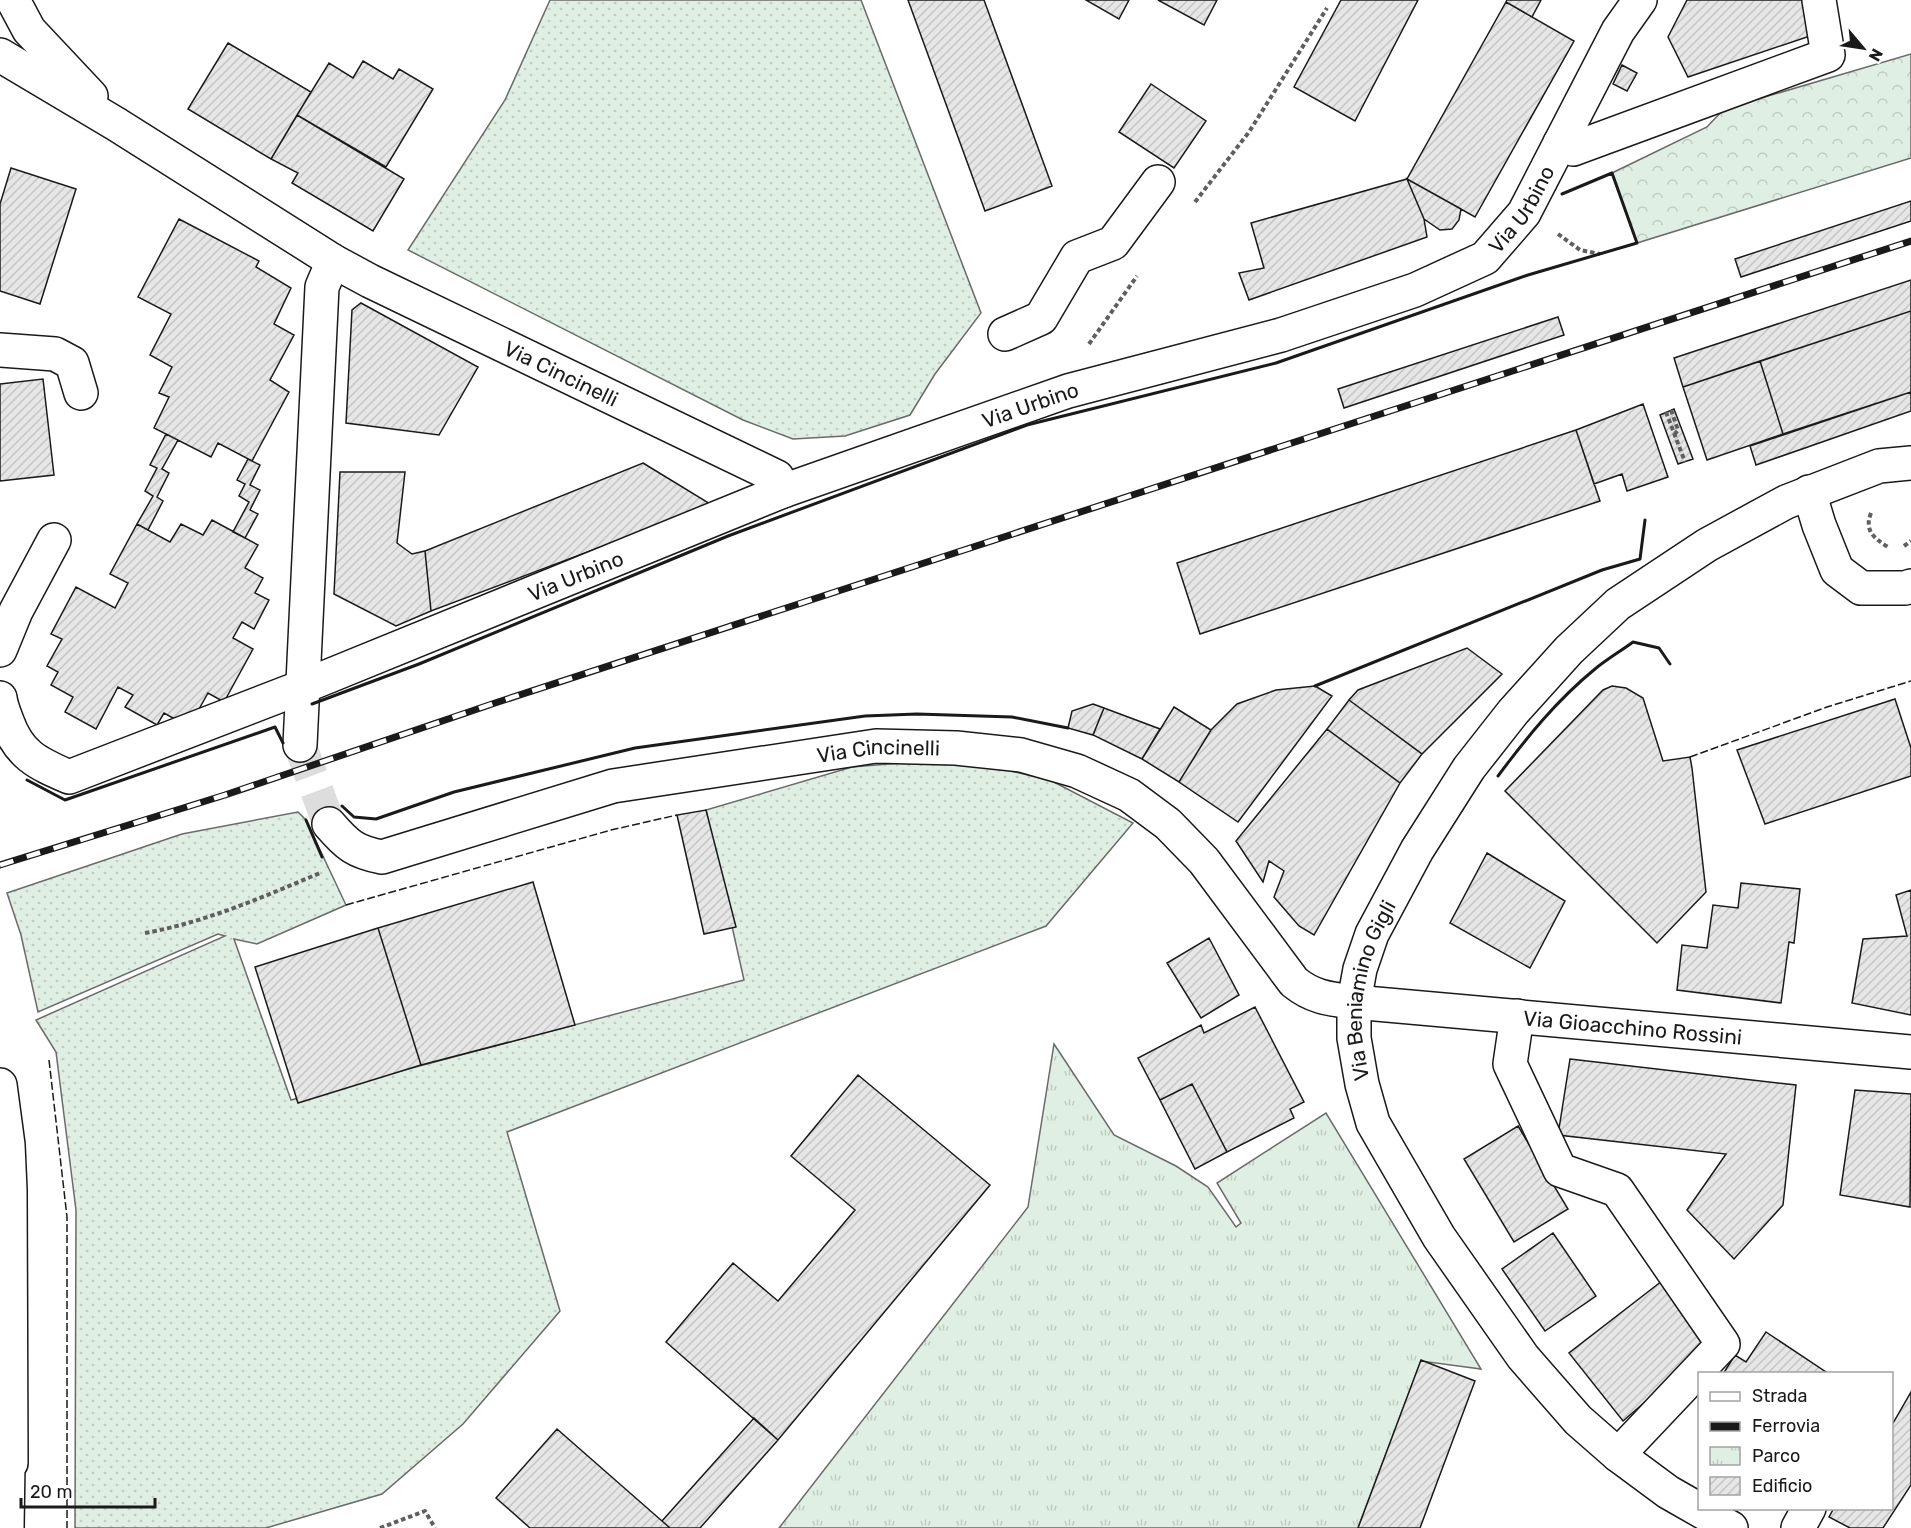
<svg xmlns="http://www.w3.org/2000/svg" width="1911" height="1528" viewBox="0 0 1911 1528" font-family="Rubik,sans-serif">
	<defs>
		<pattern id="grass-dots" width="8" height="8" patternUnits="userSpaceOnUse" patternTransform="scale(1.5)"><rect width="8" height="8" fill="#e0efe3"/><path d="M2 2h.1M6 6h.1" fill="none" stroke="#c0ccc2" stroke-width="1.8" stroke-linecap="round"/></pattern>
		<pattern id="forest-crowns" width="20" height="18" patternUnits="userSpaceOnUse" patternTransform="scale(1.5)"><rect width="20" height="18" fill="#e0efe3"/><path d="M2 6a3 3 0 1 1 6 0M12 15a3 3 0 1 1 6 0" fill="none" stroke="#c0ccc2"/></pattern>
		<pattern id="park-tufts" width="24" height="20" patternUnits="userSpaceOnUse" patternTransform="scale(1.5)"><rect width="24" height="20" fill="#e0efe3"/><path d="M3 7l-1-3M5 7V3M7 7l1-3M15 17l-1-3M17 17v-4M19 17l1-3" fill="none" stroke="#c0ccc2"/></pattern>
		<pattern id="building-hatch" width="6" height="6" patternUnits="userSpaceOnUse" patternTransform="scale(1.5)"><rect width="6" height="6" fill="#e6e6e6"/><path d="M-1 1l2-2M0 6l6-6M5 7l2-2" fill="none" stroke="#c5c5c5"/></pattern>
	</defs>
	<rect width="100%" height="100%" fill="#fff"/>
	<path fill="url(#grass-dots)" stroke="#6a6a6a" stroke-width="1.5" d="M550,0H861L981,313L935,374L910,415L845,436L793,439L743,420L408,250L505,100Z
		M937,760L1006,770L1050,780L1133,823L1046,926L507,1132L560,1311L463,1424L382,1494L266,1528H75L76,1210L56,1052L36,1020L225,936L218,934L38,1012L21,935L7,893L182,834L298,812L306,820L346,905L257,944L234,939L291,1100L744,980L706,810L852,767Z"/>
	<path fill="url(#forest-crowns)" stroke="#6a6a6a" stroke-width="1.5" d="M1911,54V158L1637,243L1612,173L1707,127L1724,109Z"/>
	<path fill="url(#park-tufts)" stroke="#6a6a6a" stroke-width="1.5" d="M1054,1044L1114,1135L1176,1166L1208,1187L1236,1227L1241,1223L1217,1183L1326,1113L1481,1369L1421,1361L1358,1528H779L1028,1207Z"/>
	<path fill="url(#building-hatch)" stroke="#1a1a1a" stroke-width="1.5" d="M908,0H984L1052,186L985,211Z
		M1086,0H1129L1119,19Z
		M1158,0H1217L1204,25Z
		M1341,0H1418L1355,121L1294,87Z
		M1507,0H1541L1532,17L1506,2Z
		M1687,0H1803L1810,36L1688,77L1668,37Z
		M1506,2L1574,41L1475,217L1407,179Z
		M228,43L311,92L271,159L188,109Z
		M363,61L393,79L399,69L433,89L386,167L297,115L329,63L353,78Z
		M1622,65L1637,73L1627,91L1613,84Z
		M1151,84L1206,121L1174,168L1119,132Z
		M297,115L404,179L373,231L292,183L298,173L271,159Z
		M11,168L76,189L40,304L0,291V204Z
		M1407,179L1424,219L1427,237L1249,300L1239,273L1264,268L1251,223Z
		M1407,179L1461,209L1459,220L1452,229L1440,230L1424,219Z
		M1911,201V221L1741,277L1735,259Z
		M179,219L259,261L256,267L291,288L274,324L294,335L270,380L289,392L252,461L218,443L211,457L154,428L169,397L159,393L172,367L150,355L171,314L138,297Z
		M1911,280V311L1683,387L1674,358Z
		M361,303L478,367L439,435L346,423L352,310Z
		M1911,311V392L1783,434L1760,361Z
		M1558,317L1564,335L1344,408L1338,389Z
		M1760,361L1783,434L1707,460L1683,387Z
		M43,379L54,475L0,481V384Z
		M1911,392V411L1756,465L1750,446Z
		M1643,404L1668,477L1627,491L1622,474L1594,484L1576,430Z
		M1674,409L1693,459L1678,464L1660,415Z
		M1576,430L1600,501L1200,634L1177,563Z
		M166,434L178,440L162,469L169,473L157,497L163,501L148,530L137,524L153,496L145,491L157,468L150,465Z
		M248,459L260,465L250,485L260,490L250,510L258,514L245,538L233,532L249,502L239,496L245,484L237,480Z
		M643,463L712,505L431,611L425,551Z
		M340,472H405L397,543L412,554L425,551L431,611L396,626L334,594Z
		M212,520L258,545L245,568L263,578L255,593L269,600L254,629L242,622L233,638L253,649L224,702L208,693L189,727L164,713L157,725L125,707L133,695L118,687L96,729L65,712L73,697L51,685L58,672L47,666L62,639L51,634L76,587L115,608L128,583L110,574L137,524L170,542L181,524L203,535Z
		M1467,648L1502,674L1422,754L1349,700L1358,690Z
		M1315,686L1332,696L1238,822L1179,782L1211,730L1237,704L1276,690Z
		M1612,686L1626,688L1643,698L1663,761L1690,757L1692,768L1706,892L1657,943L1505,791L1603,690Z
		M1895,699L1911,748V776L1765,824L1737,750Z
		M1349,700L1422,754L1400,783L1327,729Z
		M1093,704L1104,708L1093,735L1068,728L1072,711Z
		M1174,707L1211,730L1179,782L1142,759Z
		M1104,708L1160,729L1142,759L1093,735Z
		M1327,729L1400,783L1314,935L1299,926L1274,897L1284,871L1269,861L1263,882L1236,841Z
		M706,810L736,927L704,934L677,815Z
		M1487,853L1565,901L1530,968L1450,923Z
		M533,882L575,1025L421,1065L378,928Z
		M1741,883L1800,889L1794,943L1789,942L1781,1003L1677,990L1682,945L1707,948L1713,905L1738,908Z
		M1911,890V1015L1852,1003L1863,939L1907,936L1896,895Z
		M378,928L421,1065L298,1103L255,967Z
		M1209,938L1239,995L1201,1018L1167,963Z
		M1255,1007L1304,1102L1290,1109L1294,1118L1227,1152L1192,1084L1160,1100L1138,1058L1201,1025L1204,1033Z
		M1570,1059L1796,1085L1783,1205L1734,1259L1687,1210L1726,1154L1558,1135Z
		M858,1075L990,1185L778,1440L666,1342L733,1263L778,1301L855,1210L791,1156Z
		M1192,1084L1227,1152L1195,1169L1160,1100Z
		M1855,1090L1911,1094L1910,1207L1840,1195Z
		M1518,1126L1568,1209L1514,1242L1464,1159Z
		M1553,1233L1596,1296L1545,1331L1502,1269Z
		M1662,1281L1710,1346L1623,1421L1569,1353Z
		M1766,1332L1829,1374H1723L1735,1355L1746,1362Z
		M1421,1360L1475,1381L1420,1528H1358Z
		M1911,1392V1485L1883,1528H1850L1829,1517L1834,1508H1892V1425Z
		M754,1418L778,1440L700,1528H670L662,1521Z
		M557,1429L662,1521L670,1528H530L496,1498Z"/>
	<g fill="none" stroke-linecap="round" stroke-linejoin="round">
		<path stroke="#ddd" stroke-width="33" stroke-dasharray="33 16" stroke-linecap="butt" d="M300,745L329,824"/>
		<defs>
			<g id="minor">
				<path d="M13,0L29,30L91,96"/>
				<path id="s1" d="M0,55L116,124L333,261L370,281L777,477L783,491"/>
				<path d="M1560,143L1573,149L1828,55L1819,0"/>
				<path d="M1005,334L1041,318L1077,257L1113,243L1158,182"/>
				<path d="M0,350L55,354L72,363L81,393"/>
				<path d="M1809,492L1819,525L1837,570L1861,588H1905L1911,586"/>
				<path d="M0,650L16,611L54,540"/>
				<path id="s2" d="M0,698C1,706 4,713 7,721C19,755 37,763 69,777L302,687L783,491L1068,391L1281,335L1415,290L1485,258L1524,213L1618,31L1640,0"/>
				<path d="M300,745L322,287L333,261"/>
				<path id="s3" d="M329,824C347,845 355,852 382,857L613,786L876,746L956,748L1021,755L1077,771L1129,795L1168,824L1204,861L1294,982C1314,998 1330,999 1354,1002L1911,1052"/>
				<path d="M1517,1016L1510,1064L1560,1170L1617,1190L1723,1344L1618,1455"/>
				<path d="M1798,1528L1809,1508"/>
			</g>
			<g id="major">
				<path d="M0,1085L8,1145L10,1190L11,1463L8,1464L7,1528"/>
				<path id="s4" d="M1731,1528L1668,1492L1618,1455L1578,1420L1523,1357L1439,1237L1373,1123L1362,1084L1354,1038V1002L1360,969L1372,934L1417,850L1469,768L1513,712L1569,650L1618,604L1707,545L1786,502L1879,466L1911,463"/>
			</g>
		</defs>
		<use href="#minor" stroke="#1a1a1a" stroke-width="36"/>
		<use href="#major" stroke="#1a1a1a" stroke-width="36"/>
		<path stroke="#5f5f5f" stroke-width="4" stroke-dasharray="4.5 3" stroke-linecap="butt" d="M1195,202L1249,132L1327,8
			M1558,234L1580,250L1600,254
			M1089,344L1137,276
			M1671,410L1678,430L1675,434
			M1666,412L1685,462
			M1871,513C1864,531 1874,538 1888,547
			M1904,546L1911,541
			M145,933C206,922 263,897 320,873
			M380,1528L425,1511L435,1528"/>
		<use href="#minor" stroke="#fff" stroke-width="33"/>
		<use href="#major" stroke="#fff" stroke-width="33"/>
		<defs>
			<path id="rail" d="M0,865L225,795L498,702L1911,241"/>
		</defs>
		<use href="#rail" stroke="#1a1a1a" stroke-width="7"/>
		<use href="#rail" stroke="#fff" stroke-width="4.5" stroke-dasharray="14" stroke-linecap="butt"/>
		<path stroke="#1a1a1a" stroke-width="1.5" stroke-dasharray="8 3" stroke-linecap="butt" d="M1690,757L1827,707L1911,681
			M346,905L611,830L677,815
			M49,1060L67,1217V1528"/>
		<path stroke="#1a1a1a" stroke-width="3" d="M1315,686L1602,570L1640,559L1645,520
			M312,704L419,664L728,536L1027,425L1276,363L1528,275L1637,243L1612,173L1562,194
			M1498,776C1527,737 1557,700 1595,669C1607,659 1621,651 1633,642L1659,648L1670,664
			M27,780L65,800L275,727L283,743
			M342,806L354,817L376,819L454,792L635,748L865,716L917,714L1012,717L1068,728
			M306,820L322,857"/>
	</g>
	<g text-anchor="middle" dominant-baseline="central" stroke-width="4.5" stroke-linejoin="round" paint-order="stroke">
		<g font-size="21" fill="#1a1a1a" stroke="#fff">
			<text stroke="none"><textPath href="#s2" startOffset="1682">Via Urbino</textPath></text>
			<text stroke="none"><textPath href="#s1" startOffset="646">Via Cincinelli</textPath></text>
			<text stroke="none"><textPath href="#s2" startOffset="1142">Via Urbino</textPath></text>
			<text stroke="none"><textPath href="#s2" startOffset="656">Via Urbino</textPath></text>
			<text stroke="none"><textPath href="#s3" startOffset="574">Via Cincinelli</textPath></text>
			<text stroke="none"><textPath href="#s4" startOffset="687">Via Beniamino Gigli</textPath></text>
			<text stroke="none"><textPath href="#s3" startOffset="1428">Via Gioacchino Rossini</textPath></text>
		</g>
	</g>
	<rect x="1698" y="1372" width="195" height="138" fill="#ffffff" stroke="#a3a3a3" stroke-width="1.5"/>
	<rect x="1710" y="1392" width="30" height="9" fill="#ffffff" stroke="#a3a3a3" stroke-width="1.5"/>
	<text x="1752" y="1402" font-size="18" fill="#1a1a1a">Strada</text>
	<rect x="1710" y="1422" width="30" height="9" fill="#1a1a1a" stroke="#a3a3a3" stroke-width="1.5"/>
	<text x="1752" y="1432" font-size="18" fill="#1a1a1a">Ferrovia</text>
	<rect x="1710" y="1447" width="30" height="18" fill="url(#park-tufts)" stroke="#a3a3a3" stroke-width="1.5"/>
	<text x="1752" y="1462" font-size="18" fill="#1a1a1a">Parco</text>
	<rect x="1710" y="1477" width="30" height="18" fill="url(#building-hatch)" stroke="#a3a3a3" stroke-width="1.5"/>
	<text x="1752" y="1492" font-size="18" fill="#1a1a1a">Edificio</text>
	<g transform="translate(1863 48) rotate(119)" stroke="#ffffff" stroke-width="4.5" paint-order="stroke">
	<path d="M0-4.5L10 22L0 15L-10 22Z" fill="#1a1a1a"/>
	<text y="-9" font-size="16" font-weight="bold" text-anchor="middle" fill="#1a1a1a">N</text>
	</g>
	<path d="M21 1498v9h134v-9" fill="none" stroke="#1a1a1a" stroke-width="3"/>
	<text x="30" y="1498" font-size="18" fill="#1a1a1a" stroke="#ffffff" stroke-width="4.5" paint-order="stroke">20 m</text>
</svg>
